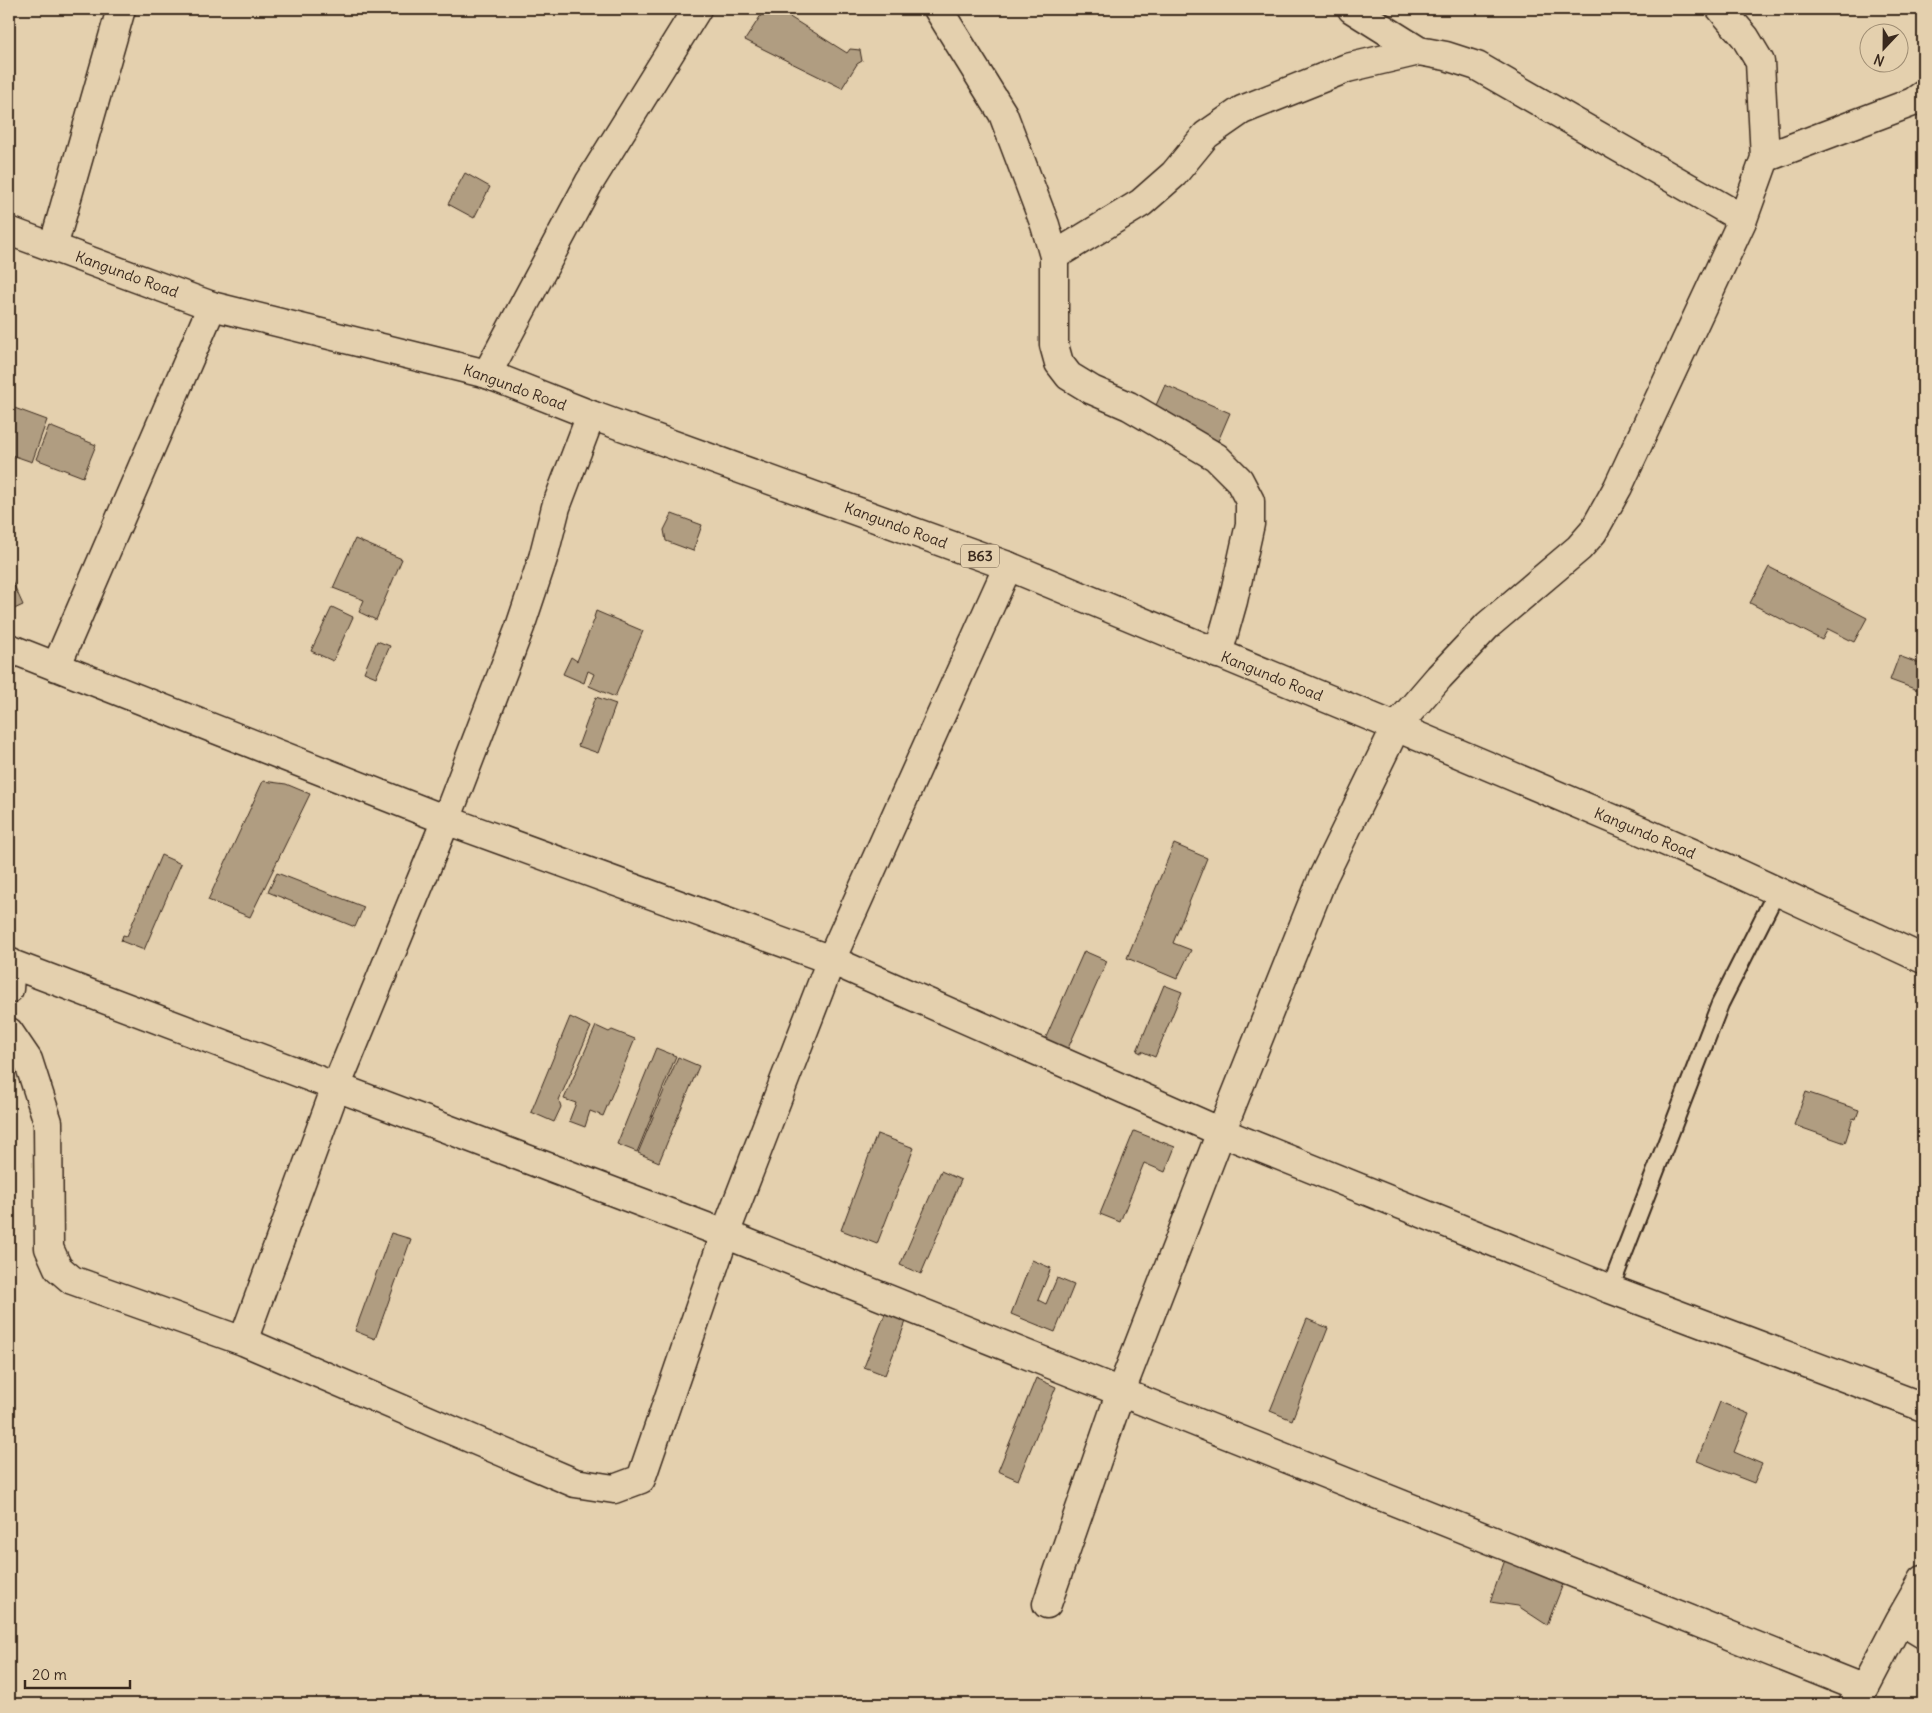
<svg xmlns="http://www.w3.org/2000/svg" width="1932" height="1713" viewBox="0 0 1932 1713" font-family="Delius,sans-serif">
	<rect width="100%" height="100%" fill="#e4d0ae"/>
	<filter id="ink" filterUnits="userSpaceOnUse"><feTurbulence type="fractalNoise" baseFrequency=".02" numOctaves="2"/><feDisplacementMap in="SourceGraphic" scale="10" xChannelSelector="R" yChannelSelector="G"/><feConvolveMatrix kernelMatrix="1 2 1 2 8 2 1 2 1" color-interpolation-filters="sRGB"/></filter>
	<g filter="url(#ink)">
		<path fill="#b09d81" stroke="#3b2a1e" d="M765,9H777L847,53L850,49L860,50L862,61L857,64L842,88L745,40Z
			M465,173L490,187L474,218L448,204Z
			M1165,385L1230,413L1218,441L1153,412Z
			M9,406L47,420L32,462L9,454Z
			M49,426L96,445L83,477L36,459Z
			M672,514L702,525L693,551L666,541L664,530Z
			M355,539L402,559L376,620L359,612L364,600L333,588Z
			M1769,567L1867,618L1854,642L1828,629L1822,640L1750,603Z
			M9,574L23,605L12,610L9,604Z
			M332,607L353,617L333,661L311,651Z
			M596,611L643,631L615,697L589,686L594,674L588,671L584,683L563,674L571,657L577,661L595,618L594,617Z
			M377,641L390,646L376,677L364,672Z
			M1899,656L1923,665V692L1890,680Z
			M596,697L616,704L598,753L578,746Z
			M263,781L286,784L310,794L250,917L208,900Z
			M1174,844L1207,858L1173,943L1191,950L1177,979L1127,958Z
			M161,855L181,864L144,950L121,941L123,935L127,936Z
			M277,873L364,907L355,927L268,892Z
			M1084,951L1107,961L1065,1055L1043,1044Z
			M1164,985L1182,992L1155,1057L1141,1051V1053L1137,1051Z
			M570,1017L591,1027L559,1100L561,1107L554,1122L531,1112Z
			M596,1026L609,1032L612,1030L635,1039L603,1116L590,1111L585,1127L569,1121L576,1103L564,1099Z
			M656,1048L676,1056L637,1152L617,1144Z
			M678,1057L699,1066L659,1162L638,1153Z
			M1806,1092L1859,1110L1856,1119L1853,1118L1845,1143L1794,1125Z
			M1134,1131L1175,1147L1165,1172L1144,1163L1120,1222L1100,1214Z
			M877,1134L914,1148L877,1244L841,1230Z
			M941,1171L961,1180L921,1274L900,1265Z
			M391,1233L411,1239L375,1339L355,1331Z
			M1032,1260L1051,1268L1038,1300L1046,1304L1057,1278L1074,1285L1055,1332L1011,1314Z
			M885,1314L902,1320L903,1317L907,1319L885,1375L864,1367Z
			M1307,1319L1328,1328L1292,1420L1270,1411Z
			M1036,1378L1056,1387L1018,1480L998,1471Z
			M1720,1402L1749,1414L1734,1452L1762,1464L1754,1483L1697,1461Z
			M1506,1557L1535,1563L1563,1584L1547,1625L1518,1606L1490,1602Z"/>
		<g fill="none" stroke-linecap="round" stroke-linejoin="round">
			<defs>
				<path id="service" d="M1610,1289L1720,1004L1777,891"/>
				<path id="minor" d="M938,9L1003,114L1045,225L1054,256V345L1059,363L1069,376L1092,390L1129,406L1216,457L1239,480L1250,501V524L1233,601L1218,654
					M1352,9L1419,51
					M1765,158L1913,102L1923,95
					M53,247L121,9
					M1054,256L1141,203L1174,174L1206,135L1242,110L1347,68L1419,51L1446,56L1477,66L1743,219
					M487,374L589,183L697,9
					M9,648L446,820L831,960L1221,1132L1610,1289L1923,1407
					M56,667L212,306
					M9,963L725,1234L1864,1689
					M9,989L11,963
					M9,1032L28,1060L48,1122L49,1248L58,1268L72,1280L243,1341L575,1483L614,1489L641,1479L725,1234L831,960L1008,566
					M243,1341L336,1087L446,820L520,627L543,558L556,507L591,415
					M1923,1580L1900,1620L1923,1634
					M1047,1604L1121,1391L1221,1132L1323,877L1396,727L1439,677L1488,625L1579,548L1593,532L1618,487L1743,219L1765,158L1760,62L1745,37L1721,9
					M1853,1704L1864,1689L1900,1620"/>
				<path id="trunk" d="M9,231L212,306L487,374L591,415L1008,566L1396,727L1630,826L1729,869L1923,959"/>
			</defs>
			<use href="#service" stroke="#3b2a1e" stroke-width="20"/>
			<use href="#minor" stroke="#3b2a1e" stroke-width="31"/>
			<use href="#trunk" stroke="#3b2a1e" stroke-width="31"/>
			<use href="#service" stroke="#e4d0ae" stroke-width="16"/>
			<use href="#minor" stroke="#e4d0ae" stroke-width="28"/>
			<use href="#trunk" stroke="#e4d0ae" stroke-width="28"/>
		</g>
	</g>
	<g text-anchor="middle" dominant-baseline="central" stroke-width="4" stroke-linejoin="round" paint-order="stroke">
		<rect fill="#e4d0ae" stroke="#6e5c49" stroke-width="1" x="961" y="544.5" width="38" height="23" rx="4"/>
		<g font-size="14" font-weight="bold" fill="#3b2a1e">
			<text x="980" y="556">B63</text>
		</g>
		<g font-size="15" fill="#3b2a1e" stroke="#e4d0ae">
			<text transform="translate(127 274) rotate(20)">Kangundo Road</text>
			<text transform="translate(515 387) rotate(20)">Kangundo Road</text>
			<text transform="translate(896 525) rotate(20)">Kangundo Road</text>
			<text transform="translate(1272 676) rotate(22)">Kangundo Road</text>
			<text transform="translate(1645 833) rotate(23)">Kangundo Road</text>
		</g>
	</g>
	<rect width="1932" height="1713" fill="none" stroke="#e4d0ae" stroke-width="30"/>
	<rect x="15" y="15" width="1902" height="1683" fill="none" stroke="#3b2a1e" stroke-width="2" filter="url(#ink)"/>
	<g transform="translate(1884 48) rotate(202)"><circle r="24" fill="#e4d0ae" stroke="#a08e74"/>
	<path d="M0-4L9 19L0 12L-9 19Z" fill="#3b2a1e"/>
	<text y="-8" font-size="14" font-weight="bold" text-anchor="middle" fill="#3b2a1e">N</text>
	</g>
	<path d="M25 1680v8h105v-8" fill="none" stroke="#3b2a1e" stroke-width="2.5"/>
	<text x="32" y="1680" font-size="15" fill="#3b2a1e" stroke="#e4d0ae" stroke-width="4" paint-order="stroke">20 m</text>
</svg>
